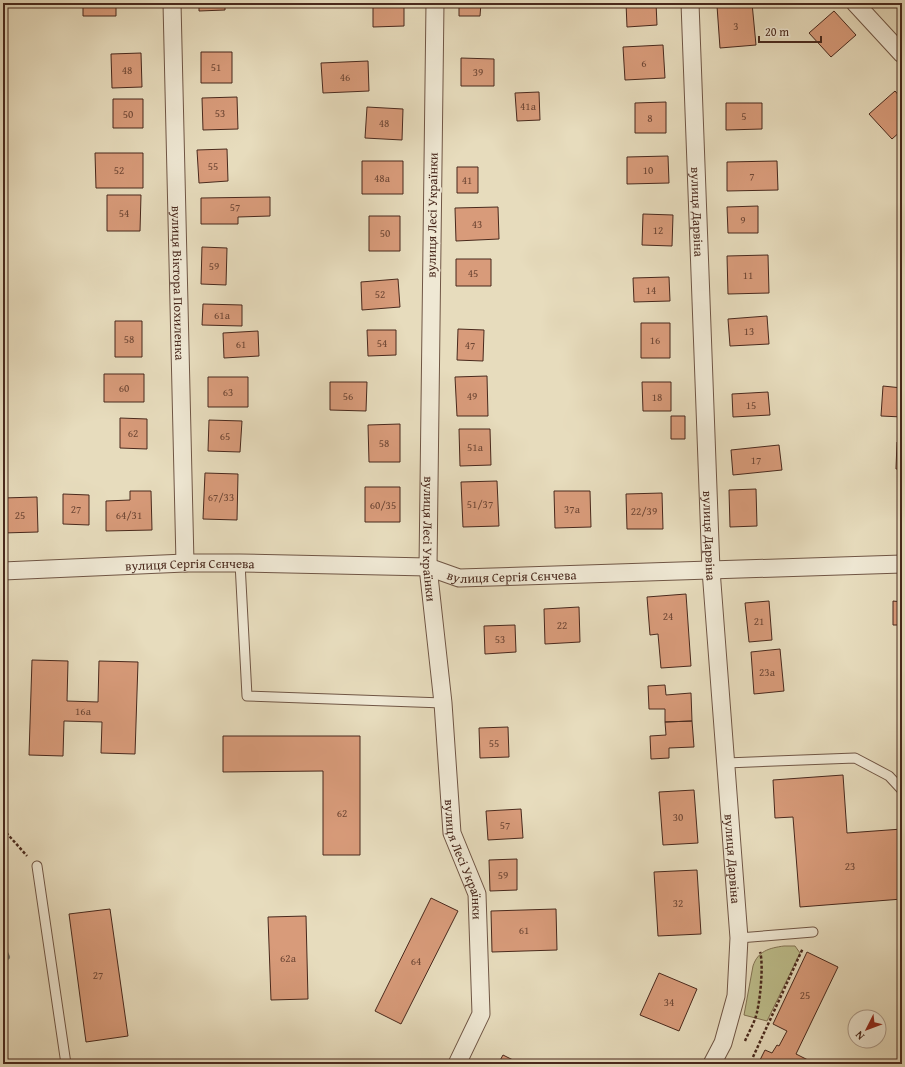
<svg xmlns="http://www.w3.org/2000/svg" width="905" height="1067" viewBox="0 0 905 1067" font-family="'Gentium Book Plus',serif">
	<rect width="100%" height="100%" fill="#e7dcbd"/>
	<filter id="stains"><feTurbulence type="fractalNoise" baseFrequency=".005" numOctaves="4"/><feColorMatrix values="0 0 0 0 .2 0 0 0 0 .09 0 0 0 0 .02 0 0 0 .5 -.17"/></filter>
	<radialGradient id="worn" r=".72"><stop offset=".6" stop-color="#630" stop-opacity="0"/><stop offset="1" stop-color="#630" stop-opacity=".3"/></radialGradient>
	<path fill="#bdbe8c" stroke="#837454" d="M784,946H795L800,953L767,1021L744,1015L753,966C758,951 769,948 784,946Z"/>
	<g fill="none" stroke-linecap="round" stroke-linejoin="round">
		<path stroke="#788176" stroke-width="6" d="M3,948L7,957"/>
	</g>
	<path fill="#d89b7a" stroke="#49291d" d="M83,3H116V16H83Z
		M199,3H225V10L199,11Z
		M373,3H404V26L373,27Z
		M459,3H481L480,16H459Z
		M626,3H656L657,25L627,27Z
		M752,3L756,45L720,48L717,6Z
		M834,11L856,35L831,57L809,33Z
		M663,45L665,78L625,80L623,47Z
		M201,52H232V83H201Z
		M141,53L142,87L112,88L111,54Z
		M461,58L494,59V86H461Z
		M368,61L369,91L323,93L321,63Z
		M895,91L902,99V130L892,139L869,114Z
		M539,92L540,120L517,121L515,93Z
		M237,97L238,129L203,130L202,98Z
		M113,99H143V128H113Z
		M666,102V133H635V103Z
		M726,103H762V129L726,130Z
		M367,107L403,109L402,140L365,138Z
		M227,149L228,181L199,183L197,150Z
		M95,153H143V188H96Z
		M668,156L669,183L627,184V157Z
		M362,161H403V194H362Z
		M777,161L778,190L727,191V162Z
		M457,167H478V193H457Z
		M107,195H141L140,231H107Z
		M270,197V216L238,217V224H201V198Z
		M758,206V233H728L727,207Z
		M498,207L499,239L456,241L455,208Z
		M643,214L673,215L672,246L642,245Z
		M369,216H400V251H369Z
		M202,247L227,248L226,285L201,284Z
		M768,255L769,293L728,294L727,256Z
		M456,259H491V286H456Z
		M669,277L670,301L634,302L633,278Z
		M398,279L400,307L362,310L361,282Z
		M203,304L242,305V326L202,325Z
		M767,316L769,344L730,346L728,319Z
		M115,321H142V357H115Z
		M641,323H670V358H641Z
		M458,329L484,330L483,361L457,360Z
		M367,330H396V355L368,356Z
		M258,331L259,356L224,358L223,333Z
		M104,374H144V402H104Z
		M487,376L488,416H457L455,377Z
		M208,377H248V407H208Z
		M330,382H367L366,411L330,410Z
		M642,382H671V411H643Z
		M883,386L902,388V417L881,416Z
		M768,392L770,415L733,417L732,394Z
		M671,416H685V439H671Z
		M120,418L147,419V449L120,448Z
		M209,420L242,421L240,452L208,451Z
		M400,424V462H369L368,425Z
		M459,429H490L491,465L460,466Z
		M897,442H902V469H896Z
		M779,445L782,470L733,475L731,450Z
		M205,473L238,474L237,520L203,519Z
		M497,481L499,526L463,527L461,482Z
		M365,487H400V522H365Z
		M756,489L757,526L730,527L729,490Z
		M130,491H151L152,530L106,531V501L130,500Z
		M554,491H590L591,527L555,528Z
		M662,493L663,529H627L626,494Z
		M63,494L89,495V525L63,524Z
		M37,497L38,532L3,533V498Z
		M686,594L691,666L661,668L658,634L650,635L647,597Z
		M769,601L772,640L749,642L745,603Z
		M893,601L902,602V625H893Z
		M579,607L580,642L545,644L544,609Z
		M515,625L516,652L485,654L484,626Z
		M780,649L784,691L754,694L751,652Z
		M32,660L68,661L67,701L98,702L99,661L138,662L135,754L101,753L102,722L64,721L63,756L29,755Z
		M665,685L666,695L691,693L692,721L665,722V709H649L648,686Z
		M692,721L694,747L669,748V758L651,759L650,736L666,735L665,722Z
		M508,727L509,757L480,758L479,728Z
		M223,736H360V855H323V771L223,772Z
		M843,775L847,833L902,829V899L800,907L793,817L775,818L773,780Z
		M694,790L698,843L663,845L659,792Z
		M521,809L523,838L488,840L486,811Z
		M517,859V890L490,891L489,860Z
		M697,870L701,934L658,936L654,872Z
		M431,898L458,911L401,1024L375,1011Z
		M110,909L128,1036L86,1042L69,914Z
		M556,909L557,950L492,952L491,911Z
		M306,916L308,999L271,1000L268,917Z
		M807,952L838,967L796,1054L816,1064H758L765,1050L772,1053L777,1045L779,1046L787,1031L773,1024Z
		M659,973L697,989L679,1031L640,1015Z
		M503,1055L521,1064H498Z"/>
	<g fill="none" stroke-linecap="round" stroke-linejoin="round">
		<defs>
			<path id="lane" d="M240,563L247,696L443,703
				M726,763L855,758L889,776L902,790
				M37,866L66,1064
				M739,938L813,932"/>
			<g id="street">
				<path id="s1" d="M172,3L185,563"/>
				<path id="s2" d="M435,3L428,567L443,703L452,833L477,894L481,1014L457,1064"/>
				<path id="s3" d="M690,3L711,570L739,938L736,996L723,1043L712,1064"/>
				<path d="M855,3L902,54"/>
				<path id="s4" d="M3,571L185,563H240L428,567L459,578L902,564"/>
			</g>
		</defs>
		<use href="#lane" stroke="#705645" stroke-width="11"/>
		<use href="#street" stroke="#705645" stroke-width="19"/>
		<path stroke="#49291d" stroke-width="2.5" stroke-dasharray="3 2" stroke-linecap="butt" d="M3,829L27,856
			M745,1041C748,1034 752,1027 755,1019C760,1006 764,964 760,952
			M753,1057L803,948"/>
		<use href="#lane" stroke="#efe8d4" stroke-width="9"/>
		<use href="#street" stroke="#efe8d4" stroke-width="17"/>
	</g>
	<g text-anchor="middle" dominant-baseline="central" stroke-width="3.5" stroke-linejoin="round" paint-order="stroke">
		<g font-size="11" fill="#6d4634">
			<text x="736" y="26">3</text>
			<text x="644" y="63">6</text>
			<text x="216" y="67">51</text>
			<text x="127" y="70">48</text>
			<text x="478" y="72">39</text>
			<text x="345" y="77">46</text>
			<text x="528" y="106">41а</text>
			<text x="220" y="113">53</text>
			<text x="128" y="114">50</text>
			<text x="744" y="116">5</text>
			<text x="650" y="118">8</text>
			<text x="384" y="123">48</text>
			<text x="213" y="166">55</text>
			<text x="119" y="170">52</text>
			<text x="648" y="170">10</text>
			<text x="752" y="176">7</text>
			<text x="382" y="178">48а</text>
			<text x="467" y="180">41</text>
			<text x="235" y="207">57</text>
			<text x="124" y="213">54</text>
			<text x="743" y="220">9</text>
			<text x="477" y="224">43</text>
			<text x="658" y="230">12</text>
			<text x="385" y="233">50</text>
			<text x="214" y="266">59</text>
			<text x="473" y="273">45</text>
			<text x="748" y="275">11</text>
			<text x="651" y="290">14</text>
			<text x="380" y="294">52</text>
			<text x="222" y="315">61а</text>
			<text x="749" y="331">13</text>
			<text x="129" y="339">58</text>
			<text x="655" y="340">16</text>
			<text x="382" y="343">54</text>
			<text x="241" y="344">61</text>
			<text x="470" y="345">47</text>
			<text x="124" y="388">60</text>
			<text x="228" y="392">63</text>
			<text x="348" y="396">56</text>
			<text x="472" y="396">49</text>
			<text x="657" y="397">18</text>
			<text x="751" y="405">15</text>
			<text x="133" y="433">62</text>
			<text x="225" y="436">65</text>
			<text x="384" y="443">58</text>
			<text x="475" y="447">51а</text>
			<text x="756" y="460">17</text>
			<text x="221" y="497">67/33</text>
			<text x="480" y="504">51/37</text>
			<text x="383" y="505">60/35</text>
			<text x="76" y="509">27</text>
			<text x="572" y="509">37а</text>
			<text x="644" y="511">22/39</text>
			<text x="20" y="515">25</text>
			<text x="129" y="515">64/31</text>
			<text x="668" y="616">24</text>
			<text x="759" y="621">21</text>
			<text x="562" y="625">22</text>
			<text x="500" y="639">53</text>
			<text x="767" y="672">23а</text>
			<text x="83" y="711">16а</text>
			<text x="494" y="743">55</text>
			<text x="342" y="813">62</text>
			<text x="678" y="817">30</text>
			<text x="505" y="825">57</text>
			<text x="850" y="866">23</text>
			<text x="503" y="875">59</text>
			<text x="678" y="903">32</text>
			<text x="524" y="930">61</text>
			<text x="288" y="958">62а</text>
			<text x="416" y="961">64</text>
			<text x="98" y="975">27</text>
			<text x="805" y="995">25</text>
			<text x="669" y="1002">34</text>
		</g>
		<g font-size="13" fill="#49291d" stroke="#efe8d4">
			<text stroke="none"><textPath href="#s3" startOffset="209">вулиця Дарвіна</textPath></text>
			<text transform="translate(432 215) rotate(-89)">вулиця Лесі Українки</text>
			<text stroke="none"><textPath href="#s1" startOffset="280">вулиця Віктора Похиленка</textPath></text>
			<text stroke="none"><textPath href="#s3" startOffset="533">вулиця Дарвіна</textPath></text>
			<text stroke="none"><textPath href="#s2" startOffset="536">вулиця Лесі Українки</textPath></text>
			<text stroke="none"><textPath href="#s4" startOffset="187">вулиця Сергія Сєнчева</textPath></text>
			<text stroke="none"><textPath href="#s4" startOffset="511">вулиця Сергія Сєнчева</textPath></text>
			<text stroke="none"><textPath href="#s3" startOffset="857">вулиця Дарвіна</textPath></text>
			<text stroke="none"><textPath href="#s2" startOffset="860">вулиця Лесі Українки</textPath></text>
		</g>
	</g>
	<rect width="905" height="1067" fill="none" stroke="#e7dcbd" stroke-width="16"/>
	<rect x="4" y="4" width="897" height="1059" fill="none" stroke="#49291d" stroke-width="2"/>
	<rect x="8" y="8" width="889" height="1051" fill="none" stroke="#49291d"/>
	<g transform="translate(867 1029) rotate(228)"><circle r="19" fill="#efe8d4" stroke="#ad9c8b"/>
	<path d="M0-3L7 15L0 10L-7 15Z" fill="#8f2418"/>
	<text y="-6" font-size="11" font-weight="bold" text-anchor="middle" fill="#49291d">N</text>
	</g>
	<path d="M759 36v6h62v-6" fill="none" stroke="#49291d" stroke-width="2"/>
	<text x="765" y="36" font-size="12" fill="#49291d" stroke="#efe8d4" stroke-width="3" paint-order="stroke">20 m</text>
	<rect width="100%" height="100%" filter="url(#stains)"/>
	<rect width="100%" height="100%" fill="url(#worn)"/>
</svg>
